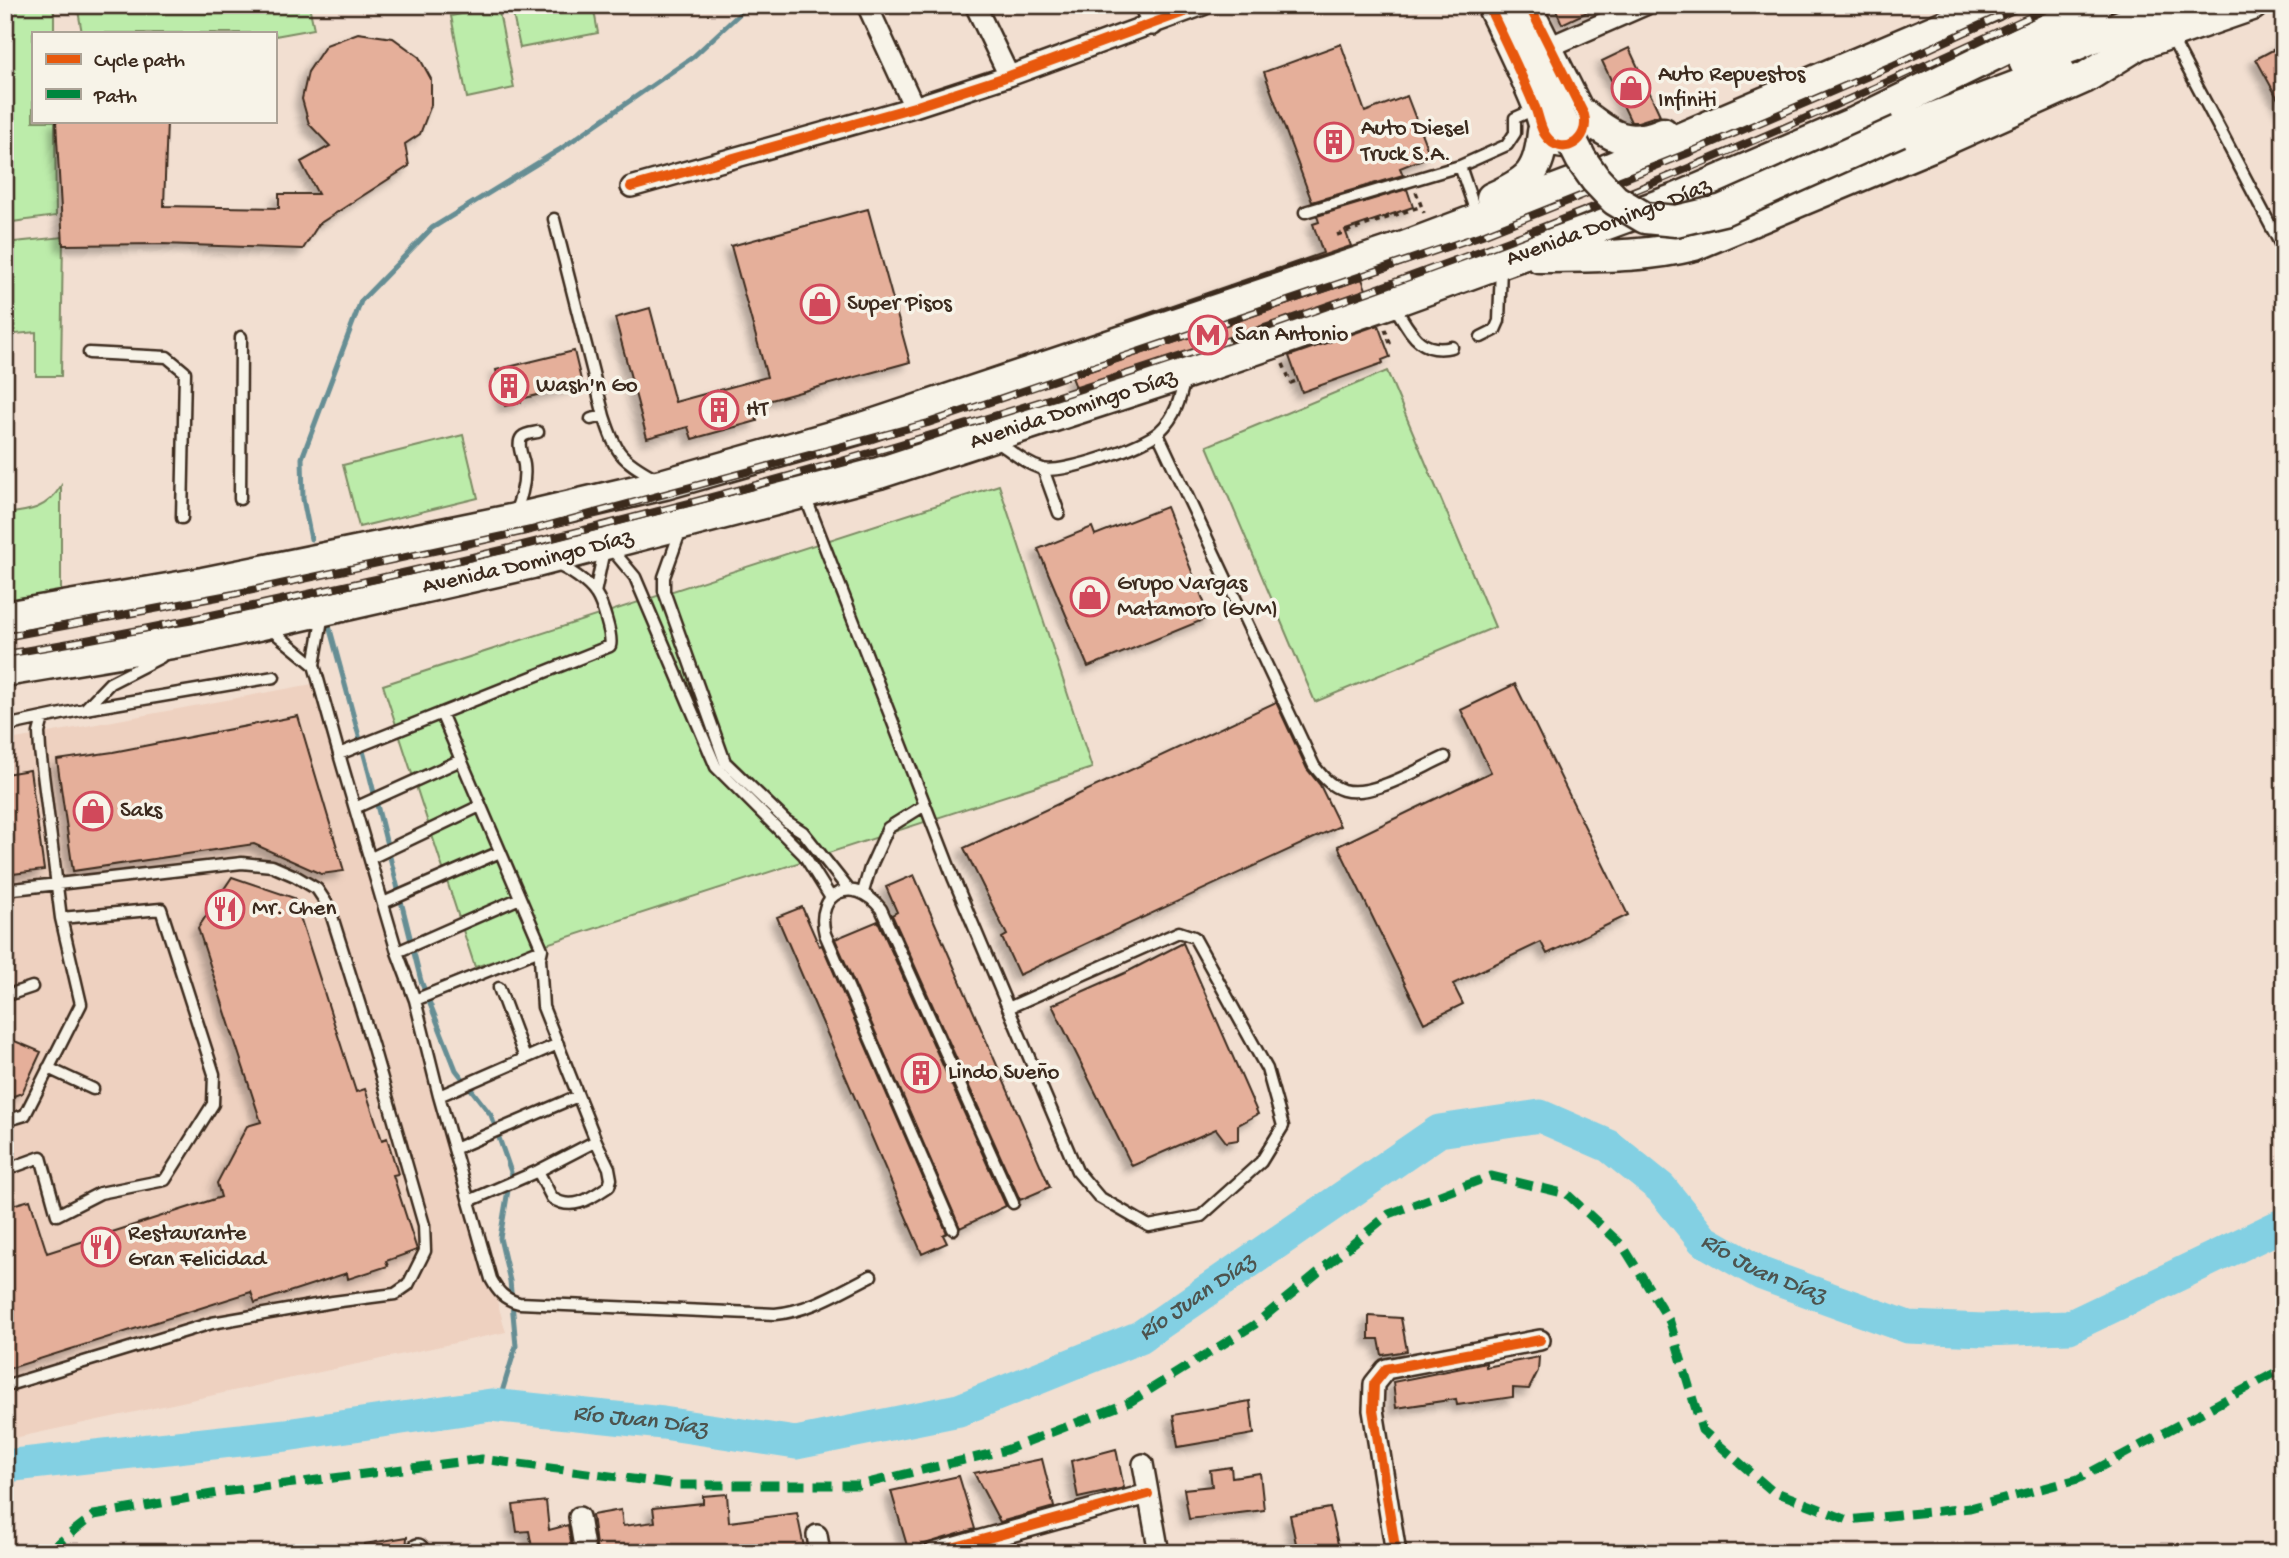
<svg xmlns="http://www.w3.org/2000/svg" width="2289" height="1558" viewBox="0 0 2289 1558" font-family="'Gochi Hand',sans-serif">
	<defs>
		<filter id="shadow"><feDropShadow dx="-6" dy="6" stdDeviation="3.5" flood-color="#0004"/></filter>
	</defs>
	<rect width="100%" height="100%" fill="#f2dfd1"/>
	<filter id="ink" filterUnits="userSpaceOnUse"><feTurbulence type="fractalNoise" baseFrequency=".0143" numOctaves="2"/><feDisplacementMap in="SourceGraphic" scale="14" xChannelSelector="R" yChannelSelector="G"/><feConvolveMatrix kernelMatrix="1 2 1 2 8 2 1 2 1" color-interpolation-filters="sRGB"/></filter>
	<g filter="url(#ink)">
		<path fill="#eed1c0" d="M318,683L506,1332L5,1440V741Z"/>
		<path fill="#bcecaa" stroke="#7c8b64" stroke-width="2" d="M5,5H54V33H33V121H55L56,216L5,223Z
			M77,5H309L314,29L275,36V33H82Z
			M511,5H593L598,33L520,48Z
			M498,7L514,88L467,98L451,16Z
			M63,237L61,376H36V332L5,335V243Z
			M1387,371L1495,627L1315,702L1207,446Z
			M463,435L478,498L359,527L343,465Z
			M999,485L1092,768L475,967L383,685Z
			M61,486V595L5,603V514C30,511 47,509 61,486Z"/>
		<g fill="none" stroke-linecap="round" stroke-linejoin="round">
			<path stroke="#668e94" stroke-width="5" d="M311,539L303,499L302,458L361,301L432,228L559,150L693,57L749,5
				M328,622L369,773L421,981L456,1070L491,1115L511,1172L500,1238L510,1281L516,1346L498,1405"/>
			<path stroke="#83d0e3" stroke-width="33" id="s1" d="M5,1466L286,1435L491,1405L663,1423L796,1443L959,1410L1140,1337L1439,1131L1540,1116L1609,1146L1661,1188L1703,1240L1762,1274L1908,1327L1984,1330L2069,1327L2284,1224"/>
		</g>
		<path fill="#e5af9a" stroke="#3b2a1e" stroke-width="2" filter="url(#shadow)" d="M1554,5H1602L1562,24Z
			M358,33L393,38L419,57L431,79V105L420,134L405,144L409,166L319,224L303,249L162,244L63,245L56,121H167L164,206L279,208V194H318L301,162L330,146L309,124L302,99L308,72L326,45Z
			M1341,44L1365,112L1407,96L1430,156L1400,168L1403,175L1312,202L1264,72Z
			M2284,44V110L2256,59Z
			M1629,48L1660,115L1638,122H1631L1602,61Z
			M1407,189L1413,207L1345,230L1351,246L1126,321L1323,253L1313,224L1319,222L1317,216Z
			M868,209L910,362L753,405L757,421L692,439L688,427L647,438L615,318L650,308L675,402L767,377L731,246Z
			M1362,279L1367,292L1077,390L1072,377Z
			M1378,325L1390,357L1382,360L1383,363L1302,392L1289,356Z
			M574,351L582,384L521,399V402L505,406L496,370Z
			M1166,507L1210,617L1088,667L1038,549L1092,527L1095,535Z
			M1515,684L1628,915L1547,954L1541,942L1453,984L1463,1004L1424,1023L1338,846L1491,772L1461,710Z
			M1276,702L1307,769L1320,785L1340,826L1019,975L1002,938L1007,935L964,848Z
			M298,716L344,871L321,874L254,844L73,871L57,760L113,752Z
			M30,770L44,870L5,875V774Z
			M914,875L1050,1187L1020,1200L892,915L897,912L886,887Z
			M232,877L294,898L356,1092L365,1089L382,1140L387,1138L398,1174L393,1175L417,1250L386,1261L388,1266L348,1279L347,1273L255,1303L251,1292L5,1370V1207L30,1200L47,1253L221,1197L217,1183L247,1126L261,1122L198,928Z
			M802,907L819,946L822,945L947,1233L943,1235L947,1243L922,1254L777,917Z
			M878,921L1006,1206L960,1228L835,939Z
			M1183,943L1258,1114L1238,1125V1140L1226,1142L1216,1129L1132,1166L1052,1005L1127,972Z
			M5,1037L41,1052L22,1093L5,1099Z
			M1369,1316L1401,1318L1407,1351L1382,1355L1379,1339H1369Z
			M1539,1357L1538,1371L1529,1389L1513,1388V1397L1457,1405L1456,1399L1396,1408L1393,1382L1486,1363V1367Z
			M1250,1401L1254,1434L1178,1447L1173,1415Z
			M1116,1449L1124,1488L1078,1498L1071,1461Z
			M1042,1459L1054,1507L1000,1522L974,1473Z
			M1231,1467L1232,1477L1260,1473L1264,1510L1189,1519L1184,1489L1212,1486L1210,1470Z
			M959,1476L975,1529L908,1549L891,1491Z
			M727,1494L729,1522L797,1513L804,1547L727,1553H713L710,1546L647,1553H597L592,1515L621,1510L623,1526L655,1522L653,1508L703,1503V1496Z
			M546,1501L549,1530L568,1525L573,1553H533L529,1531L517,1532L513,1505Z
			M1330,1508L1340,1553H1298L1290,1515Z
			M407,1537L406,1553H365L364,1544Z"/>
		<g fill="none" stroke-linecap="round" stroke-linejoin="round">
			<defs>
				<path id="service" d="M2170,35L2284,251
					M1460,166L1474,207
					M1305,212L1460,166L1507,145L1515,133V118L1535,109
					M554,219L604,416
					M1394,306C1410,330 1418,355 1452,347
					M1481,337L1495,330L1499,321L1501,267
					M89,353L167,357L185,372L182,518
					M591,419L604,416C616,453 620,459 655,478
					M1158,434L1314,766C1322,776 1330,786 1343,790C1372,798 1418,769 1445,757
					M996,441C1011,451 1025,464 1043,469C1063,474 1145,446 1160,431C1176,416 1180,399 1185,378
					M1043,469L1059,513
					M805,496L953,877L1077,1171L1099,1197L1149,1226L1201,1216L1261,1162L1283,1126L1267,1069L1194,937L1179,932L1008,1008
					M240,499L241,337
					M514,514C521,499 526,482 524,465C523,457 516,444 522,437C526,433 533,433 538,432
					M680,532L664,577V591L725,762L786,821L803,832L849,890
					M609,546L635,577L716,767L804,855L831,898
					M595,593L604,550
					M323,614L314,665L339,754L610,646C613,637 602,603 596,594C588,582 568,569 555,564
					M269,628L314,665
					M85,709L110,683L161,657
					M441,713L542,949L540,958L543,1007L596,1141L609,1168L611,1179L609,1186C591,1198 573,1212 552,1198L538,1171
					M5,726L85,709L274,677
					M339,754L397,952L415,1000L439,1096L491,1279C498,1292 504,1299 519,1303L775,1314C810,1311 841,1291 871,1276
					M357,807L461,760
					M371,858L480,806
					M5,890L242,863L272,866L295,876L317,889L329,907L372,1044L424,1225L425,1251L408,1285L395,1294L333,1302L212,1323L5,1386
					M863,892L870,868L888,828L925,805
					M383,903L500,852
					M397,952L520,898
					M499,988L525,1058
					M5,996L32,987
					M415,1000L542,949
					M48,1068L93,1089
					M439,1096L558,1044
					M5,1121L25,1115L81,1004L61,918L40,750L39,733L43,718
					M454,1149L578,1096
					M5,1170L41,1157L57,1215L100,1193L165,1180L213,1104L214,1074L161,909L61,918
					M469,1201L538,1171L596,1141
					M953,1229L825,934C814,892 854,874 881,909L1013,1203"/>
				<path id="minor" d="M867,5L914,107
					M975,5L1009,76
					M1144,5L1153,25
					M1549,47L1645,5
					M631,187L914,107L1009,76L1203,5
					M1143,1464L1159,1553
					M579,1517L585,1553
					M817,1535L820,1553
					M418,1549L419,1553
					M934,1553L1148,1494
					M1396,1553L1373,1410L1374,1384L1386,1369L1540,1340"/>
				<path id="tertiary" d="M1488,5C1504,38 1520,71 1534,105C1539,115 1539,127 1546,136C1562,159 1591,140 1584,115L1529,5"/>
				<g id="primary">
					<path d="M1507,5L1560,117"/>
					<path d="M2116,52L2252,5"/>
					<path d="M2025,63L2073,46L2170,5"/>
					<path d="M1584,115C1613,137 1627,148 1663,133"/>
					<path d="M1899,131L2059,70"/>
					<path d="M1492,198C1529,181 1539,174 1543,132"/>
					<path d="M1539,257C1591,256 1643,258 1694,245L1929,147L2086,77L2134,47"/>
					<path d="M5,617L203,583L511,520L665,484L866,427L1404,247L1592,176L1994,5"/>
					<path id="s2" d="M5,671L196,639L532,563L879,473L1186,373L1392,302L1676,199L1856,122L2096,5"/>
				</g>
			</defs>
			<use href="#service" stroke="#3b2a1e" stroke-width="15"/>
			<use href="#minor" stroke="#3b2a1e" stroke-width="24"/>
			<use href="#tertiary" stroke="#3b2a1e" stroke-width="28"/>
			<use href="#primary" stroke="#3b2a1e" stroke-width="35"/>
			<path stroke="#3b2a1e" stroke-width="3.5" stroke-dasharray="5 5" stroke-linecap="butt" d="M1416,192L1424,213
				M1337,235L1422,206
				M1385,329L1390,343L1385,345
				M1283,364L1291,383L1298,380"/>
			<use href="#service" stroke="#f7f3e8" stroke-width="10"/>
			<use href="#minor" stroke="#f7f3e8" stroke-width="19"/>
			<use href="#tertiary" stroke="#f7f3e8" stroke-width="23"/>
			<use href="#primary" stroke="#f7f3e8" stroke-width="30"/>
			<defs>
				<path id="rail" d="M5,637L234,594L531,530L928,423L1485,234L1691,152L1894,65L2024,5
					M5,654C137,633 268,603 398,574C769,491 1132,381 1488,248C1680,176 1869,92 2055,5"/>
			</defs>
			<use href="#rail" stroke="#3b2a1e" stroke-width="8"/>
			<use href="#rail" stroke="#f7f3e8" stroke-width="5" stroke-dasharray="16" stroke-linecap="butt"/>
			<defs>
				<path id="primary-bridge" d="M1560,117L1581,159L1596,180L1615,200L1645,218L1676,221L1723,210L1899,131"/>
			</defs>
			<use href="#primary-bridge" stroke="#3b2a1e" stroke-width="35" stroke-linecap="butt"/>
			<use href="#primary-bridge" stroke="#f7f3e8" stroke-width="30"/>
			<path stroke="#00873e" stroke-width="9" stroke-dasharray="18 9" stroke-linecap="butt" d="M54,1553L56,1545L94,1515L223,1492L482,1459L678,1485H859L1006,1450L1130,1402L1254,1325L1389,1214L1491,1176L1567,1194L1623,1246L1670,1322L1702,1430L1771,1490L1848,1520L1970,1508L2078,1479L2284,1368"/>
			<defs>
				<path id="cycleway" d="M1488,5C1504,38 1520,71 1534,105C1539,115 1539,127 1546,136C1562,159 1591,140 1584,115L1529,5
					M631,187L914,107L1009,76L1203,5
					M934,1553L1148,1494
					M1396,1553L1373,1410L1374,1384L1386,1369L1540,1340"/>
			</defs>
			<use href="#cycleway" stroke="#f7f3e8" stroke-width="15"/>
			<use href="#cycleway" stroke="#e8590c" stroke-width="10"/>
		</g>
	</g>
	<defs>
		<symbol id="shop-ring" viewBox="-11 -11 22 22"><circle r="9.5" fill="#f7f3e8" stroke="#d1495b" stroke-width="1.5"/><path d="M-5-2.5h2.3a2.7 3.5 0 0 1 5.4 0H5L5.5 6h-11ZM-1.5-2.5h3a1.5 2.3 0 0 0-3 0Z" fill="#d1495b"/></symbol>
		<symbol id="building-ring" viewBox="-11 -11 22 22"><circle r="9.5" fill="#f7f3e8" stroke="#d1495b" stroke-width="1.5"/><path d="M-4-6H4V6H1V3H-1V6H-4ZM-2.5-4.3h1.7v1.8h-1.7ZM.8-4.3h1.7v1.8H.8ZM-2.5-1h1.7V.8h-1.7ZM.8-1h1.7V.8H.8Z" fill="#d1495b"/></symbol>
		<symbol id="metro-ring" viewBox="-11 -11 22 22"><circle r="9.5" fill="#f7f3e8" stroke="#d1495b" stroke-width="1.5"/><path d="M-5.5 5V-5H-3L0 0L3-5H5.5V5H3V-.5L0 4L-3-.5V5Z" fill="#d1495b"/></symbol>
		<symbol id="restaurant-ring" viewBox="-11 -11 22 22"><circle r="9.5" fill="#f7f3e8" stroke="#d1495b" stroke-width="1.5"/><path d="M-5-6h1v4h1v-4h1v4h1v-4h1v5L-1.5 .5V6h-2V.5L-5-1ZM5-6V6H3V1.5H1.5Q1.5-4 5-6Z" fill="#d1495b"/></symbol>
	</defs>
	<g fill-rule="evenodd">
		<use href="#shop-ring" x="1609" y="66" width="44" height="44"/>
		<use href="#building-ring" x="1312" y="120" width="44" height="44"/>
		<use href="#shop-ring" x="798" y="282" width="44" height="44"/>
		<use href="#metro-ring" x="1186" y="313" width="44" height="44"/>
		<use href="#building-ring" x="487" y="364" width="44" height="44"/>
		<use href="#building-ring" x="697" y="388" width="44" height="44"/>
		<use href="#shop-ring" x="1068" y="575" width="44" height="44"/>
		<use href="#shop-ring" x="71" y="789" width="44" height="44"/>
		<use href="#restaurant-ring" x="203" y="887" width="44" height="44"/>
		<use href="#building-ring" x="899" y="1051" width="44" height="44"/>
		<use href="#restaurant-ring" x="79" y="1225" width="44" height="44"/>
	</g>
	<g text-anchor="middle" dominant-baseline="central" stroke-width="7" stroke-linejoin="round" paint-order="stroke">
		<g font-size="23" fill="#3b2a1e" stroke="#f7f3e8" text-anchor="start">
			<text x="1658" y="75">Auto Repuestos<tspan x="1658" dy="26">Infiniti</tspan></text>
			<text x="1361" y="129">Auto Diesel<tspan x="1361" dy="26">Truck S.A.</tspan></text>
			<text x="847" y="304">Super Pisos</text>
			<text x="1235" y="335">San Antonio</text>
			<text x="536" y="386">Wash'n Go</text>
			<text x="746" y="410">HT</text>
			<text x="1117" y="584">Grupo Vargas<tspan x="1117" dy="26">Matamoro (GVM)</tspan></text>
			<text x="120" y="811">Saks</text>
			<text x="252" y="909">Mr. Chen</text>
			<text x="948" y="1073">Lindo Sueño</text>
			<text x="128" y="1234">Restaurante<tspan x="128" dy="26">Gran Felicidad</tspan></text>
		</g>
		<g font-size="23" fill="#3b2a1e" stroke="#f7f3e8">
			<text stroke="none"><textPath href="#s2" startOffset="1668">Avenida Domingo Díaz</textPath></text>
			<text stroke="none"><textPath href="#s2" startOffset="1101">Avenida Domingo Díaz</textPath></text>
			<text stroke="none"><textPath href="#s2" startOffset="534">Avenida Domingo Díaz</textPath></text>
		</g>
		<g font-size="24" font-style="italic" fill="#4d544f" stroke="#f7f3e8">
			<text stroke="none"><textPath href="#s1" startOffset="1900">Río Juan Díaz</textPath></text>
			<text stroke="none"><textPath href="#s1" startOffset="1228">Río Juan Díaz</textPath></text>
			<text stroke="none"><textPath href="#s1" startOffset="640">Río Juan Díaz</textPath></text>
		</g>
	</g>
	<rect width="2289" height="1558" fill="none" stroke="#f7f3e8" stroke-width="28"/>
	<rect x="14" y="14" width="2261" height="1530" fill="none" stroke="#3b2a1e" stroke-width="2.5" filter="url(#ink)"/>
	<rect x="32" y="32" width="245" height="91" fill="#f7f3e8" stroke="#aca397" stroke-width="2"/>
	<rect x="46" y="54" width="35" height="10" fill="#e8590c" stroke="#aca397" stroke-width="2"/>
	<text x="94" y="66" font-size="21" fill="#3b2a1e">Cycle path</text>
	<rect x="46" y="89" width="35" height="10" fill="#00873e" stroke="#aca397" stroke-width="2"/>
	<text x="94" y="102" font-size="21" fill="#3b2a1e">Path</text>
</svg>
